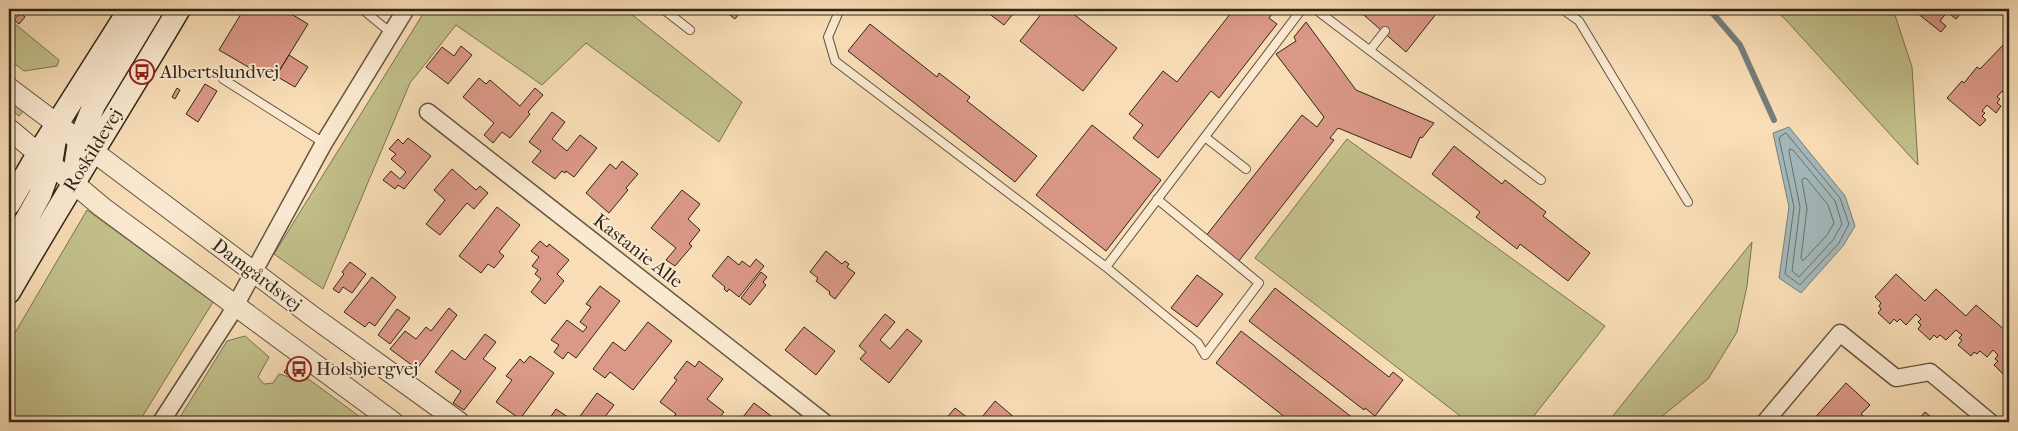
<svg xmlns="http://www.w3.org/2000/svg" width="2018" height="431" viewBox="0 0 2018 431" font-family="'IM FELL French Canon',serif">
	<rect width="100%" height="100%" fill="#f8ddb6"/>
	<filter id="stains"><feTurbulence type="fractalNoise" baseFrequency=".004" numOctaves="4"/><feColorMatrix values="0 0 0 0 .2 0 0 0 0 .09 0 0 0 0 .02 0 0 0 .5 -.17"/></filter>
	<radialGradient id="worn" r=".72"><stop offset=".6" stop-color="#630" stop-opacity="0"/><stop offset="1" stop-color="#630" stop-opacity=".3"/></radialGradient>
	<path fill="#c2c08b" stroke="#797352" d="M426,9H625L742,102L719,142L586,43L542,85L456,25L410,83L323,289L274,254Z
		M1773,9H1893L1912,67L1918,165L1785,19Z
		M9,19L59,60L57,66L24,71L9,59Z
		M9,98L24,110L19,116L9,108Z
		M1347,139L1605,326L1529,422H1468L1255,258Z
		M87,210L213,302L139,422H9V343Z
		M1752,242L1747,286L1737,332L1708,379L1655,422H1608Z
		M245,336L269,357L258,377L264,384L273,383L279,374L293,378H307L367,422H177L227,341Z"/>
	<path fill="#a3b8ba" stroke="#757e7a" d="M1789,127L1845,196L1855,226L1843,246L1801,293L1779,278L1789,207L1773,133Z"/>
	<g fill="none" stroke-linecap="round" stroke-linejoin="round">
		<path stroke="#6a6f6a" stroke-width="1" d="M1786,133L1840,198L1849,224L1839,243L1800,285L1785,274L1794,207L1779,138Z
			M1790,149L1793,150L1835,201L1842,224L1833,240L1799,277L1792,271L1800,207L1789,152Z
			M1804,178L1807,179L1828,205L1834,223L1827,235L1803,261L1801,258L1807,209L1802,181Z"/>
		<path stroke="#757e7a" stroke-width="6" d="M1709,9L1740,45L1774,120"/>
	</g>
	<path fill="#da9886" stroke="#30261a" d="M244,9H283L308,24L276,76L267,78L219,50Z
		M722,9H743L735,19Z
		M983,9H1017L1004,25Z
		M1045,9H1067L1117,48L1083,91L1020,41Z
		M1234,9H1276L1269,18L1277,24L1219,98L1211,91L1158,158L1133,138L1143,125L1129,114L1163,71L1177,82Z
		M1357,9H1440L1406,52Z
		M1912,9H1958L1962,12L1956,19L1947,12L1940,21L1946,26L1941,32Z
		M20,13L25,17L19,24L14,20Z
		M1306,22L1356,90L1434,123L1422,138L1420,137L1411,158L1338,128L1330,138L1334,140L1238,262L1205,237L1302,115L1317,127L1324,117L1276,54L1296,41L1294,37Z
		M870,24L937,77L939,73L970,97L967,101L1037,156L1015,182L848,51Z
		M2008,40L2009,97L2002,91L1997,97L2000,99L1997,103L2001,106L1996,113L1987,105L1982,111L1985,113L1982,116L1986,120L1980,126L1947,98L1962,81L1964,83L1977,67L1980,69Z
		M461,46L472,55L448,84L426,67L442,47L454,56Z
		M289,55L308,67L295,87L276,76Z
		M479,78L486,84L490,80L520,106L535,88L543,95L528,112L530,114L510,138L502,132L493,143L484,135L494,123L463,97Z
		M205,84L217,91L198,122L186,114Z
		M177,88L180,90L175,99L172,97Z
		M552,112L565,122L552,139L567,151L580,135L597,148L574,177L566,171L565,173L562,171L555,179L532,162L541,151L529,142Z
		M1092,125L1161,180L1106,251L1036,195Z
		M408,138L431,156L404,189L398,185L395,189L383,180L391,171L400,179L406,172L391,159L396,154L389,149L398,139L403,144Z
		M1454,146L1502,184L1505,180L1546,212L1543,216L1590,253L1568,281L1520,244L1517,249L1476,217L1480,212L1432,174Z
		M622,161L638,174L626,188L628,190L609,213L586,193L610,164L616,169Z
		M452,169L476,190L480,186L488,193L474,209L467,203L440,235L426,224L445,200L434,190Z
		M682,190L700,204L688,219L700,230L689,244L692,246L675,266L666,260L676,248L651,228Z
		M497,207L520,225L499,252L504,256L494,268L488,264L481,273L459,256Z
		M540,241L547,247L549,244L569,260L557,274L564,281L545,304L531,292L541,279L535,274L538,270L532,266L539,257L531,251Z
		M826,251L842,264L845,261L849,264L847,267L855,273L835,299L829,294L830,292L816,281L818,278L810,272Z
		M728,256L739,265L742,261L750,267L756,259L764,266L739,297L729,289L727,292L724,289L725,287L712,276Z
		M350,262L366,274L352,293L343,287L339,293L333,289L344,274L342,272Z
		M761,272L767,277L763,282L766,285L750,305L741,298Z
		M1896,274L1925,301L1936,289L1966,316L1976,305L2007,332L2009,330V373L2006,377L1994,365L1998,361L1995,359L1998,355L1993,350L1987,357L1980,351L1977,354L1974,352L1971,356L1958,345L1962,340L1959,338L1962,335L1956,330L1946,340L1940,335L1937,338L1934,335L1930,340L1918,329L1921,325L1918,322L1921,319L1916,314L1906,325L1900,319L1897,322L1894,319L1890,324L1878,313L1881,309L1879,306L1881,303L1875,297Z
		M1197,275L1223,294L1197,327L1171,308Z
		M372,277L396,297L375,326L369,322L365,327L344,312Z
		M600,286L620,301L576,358L568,352L563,359L554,352L559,345L551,340L567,320L583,332L587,327L580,322L591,307L586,304Z
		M1275,288L1389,377L1393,372L1403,380L1375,416L1365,408L1364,410L1249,321Z
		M449,308L457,315L417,369L390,349L405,331L416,339L426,327L431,331Z
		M397,309L410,318L390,344L378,335Z
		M885,314L895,322L880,340L890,349L907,329L922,341L889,383L860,359L866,352L859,346Z
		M648,322L672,341L633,390L610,372L605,378L593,369L613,342L625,351Z
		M804,327L835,351L816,375L785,350Z
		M1241,331L1358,422H1291L1216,363Z
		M485,334L496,342L483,359L496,368L464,410L453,403L461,391L435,372L452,350L465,360Z
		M530,356L554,373L520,419L496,402L512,380L506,376L520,359L524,363Z
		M687,361L695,367L699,361L723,379L707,399L724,412L716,422H693L696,418L693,416L688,422H669L676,414L660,402L677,380L674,378Z
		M287,368L295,375L292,378L284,372Z
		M1846,383L1870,405L1861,414L1867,419L1863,422H1811Z
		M597,393L614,405L601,422H582L578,419Z
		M995,401L1015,418L1011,422H978Z
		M754,403L779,422H739Z
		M955,408L973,422L944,421Z
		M556,409L575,422H547Z
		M1925,412L1937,422H1916Z"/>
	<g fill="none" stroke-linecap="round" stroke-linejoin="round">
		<defs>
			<path id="service" d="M362,9L391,33
				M663,9L690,30
				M840,9L828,37L835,61L1106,267L1198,343L1205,355L1259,283L1157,199
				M1315,9L1541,180
				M1562,9L1579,21L1688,202
				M1370,50L1385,31
				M223,79L324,143
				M1205,137L1246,169
				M1106,267L1302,9"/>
			<path id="minor" d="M428,112L824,422
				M161,422L229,317L324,143L406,9
				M1765,422L1840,333L1896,378L1930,372L1990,422"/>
			<path id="tertiary" d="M9,88L312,316L459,422
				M9,129L102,207L393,422"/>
			<path id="secondary" d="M74,174L79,142L94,105L152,9
				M9,204L38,154L130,9
				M9,251L40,195L51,164L56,133
				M9,292C64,197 123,104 179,9"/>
		</defs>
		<use href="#service" stroke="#625441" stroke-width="10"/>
		<use href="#minor" stroke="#625441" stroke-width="19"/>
		<use href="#tertiary" stroke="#625441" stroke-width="22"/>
		<use href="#secondary" stroke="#30261a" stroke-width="25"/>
		<use href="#service" stroke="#fae9d0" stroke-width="8"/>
		<use href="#minor" stroke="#fae9d0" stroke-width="16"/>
		<use href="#tertiary" stroke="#fae9d0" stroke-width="20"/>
		<use href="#secondary" stroke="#fae9d0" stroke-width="22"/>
	</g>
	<defs>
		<symbol id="bus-ring" viewBox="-11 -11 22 22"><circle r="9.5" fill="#fae9d0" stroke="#8f2418" stroke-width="1.5"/><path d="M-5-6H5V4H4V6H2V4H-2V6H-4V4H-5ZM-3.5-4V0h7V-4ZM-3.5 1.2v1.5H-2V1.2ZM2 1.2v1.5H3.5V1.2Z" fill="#8f2418"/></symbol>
	</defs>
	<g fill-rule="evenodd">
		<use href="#bus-ring" x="128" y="58" width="28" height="28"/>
		<use href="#bus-ring" x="285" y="355" width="28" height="28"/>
	</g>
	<g text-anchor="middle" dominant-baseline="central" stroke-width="4" stroke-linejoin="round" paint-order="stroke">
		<g font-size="19" fill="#30261a" stroke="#fae9d0" text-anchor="start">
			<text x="160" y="72">Albertslundvej</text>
			<text x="316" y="369">Holsbjergvej</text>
		</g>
		<g font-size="19" fill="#30261a" stroke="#fae9d0">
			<text transform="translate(93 150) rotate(-58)">Roskildevej</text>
			<text transform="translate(638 251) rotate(38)">Kastanie Alle</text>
			<text transform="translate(257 275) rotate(37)">Damgårdsvej</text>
		</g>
	</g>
	<rect width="2018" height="431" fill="none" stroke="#f8ddb6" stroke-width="30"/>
	<rect x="10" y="10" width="1998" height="411" fill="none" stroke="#30261a" stroke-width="2.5"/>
	<rect x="15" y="15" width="1988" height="401" fill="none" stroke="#30261a"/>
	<rect width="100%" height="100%" filter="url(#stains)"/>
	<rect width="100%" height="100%" fill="url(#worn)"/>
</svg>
